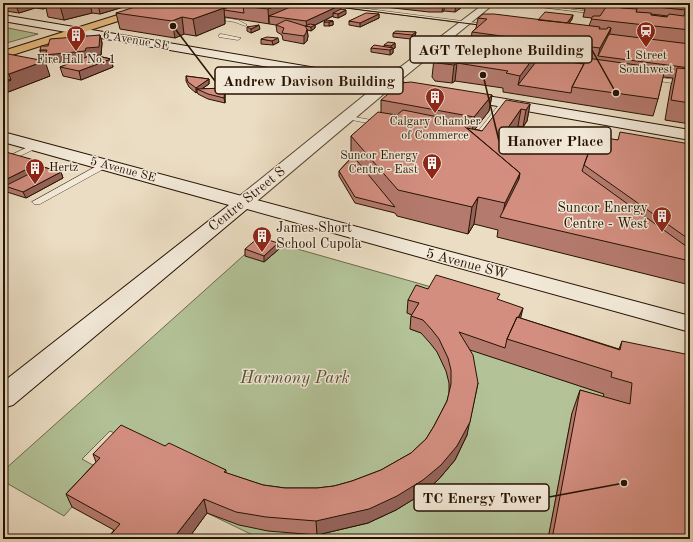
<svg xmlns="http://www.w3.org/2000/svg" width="693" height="542" viewBox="0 0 693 542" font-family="'Old Standard TT',serif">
	<rect width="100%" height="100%" fill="#ebddc3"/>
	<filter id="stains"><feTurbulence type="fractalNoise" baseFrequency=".005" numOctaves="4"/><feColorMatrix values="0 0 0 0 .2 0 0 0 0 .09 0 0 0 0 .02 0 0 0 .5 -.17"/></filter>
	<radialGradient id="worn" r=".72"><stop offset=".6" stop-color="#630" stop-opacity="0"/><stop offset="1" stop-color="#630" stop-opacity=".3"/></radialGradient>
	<path fill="#b3c297" stroke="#6c6a4c" d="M3,27L38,34L3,44Z
		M262,239L435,288L410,329L604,394L598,421L572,413L548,539H261L207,513L228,484L110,431L82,459L98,468L72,507L64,516L3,481V471Z"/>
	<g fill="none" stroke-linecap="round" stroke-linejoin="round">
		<defs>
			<path id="service" d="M309,3H322L493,25L491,26Z
				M507,3H521L600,13L598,14Z
				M211,16L238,20L247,25L245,26L235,22L209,18Z
				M221,34L241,38L238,40L219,37V35Z
				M434,46L460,50L463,52L460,54L432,49V47Z
				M649,76L690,82V86L647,79L646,78Z
				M503,101L506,103L485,134H479V130L501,102Z
				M344,115L382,122L386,124L382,126L347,119L343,117Z
				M34,144H37L41,146L3,164V159Z
				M104,162L107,163L108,165L107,167L40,204H34L32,202Z"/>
			<path id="tertiary" d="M485,3H495L392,87L250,207L243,209L236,207L234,203L236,199L382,81Z"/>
			<path id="secondary" d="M3,15L429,87L434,88L436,91L434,94L429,95L3,21Z
				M463,92L690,130V140L458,99L456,96L458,93Z
				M3,132L690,316V332L247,209L13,405L3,408V382L229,205L3,142Z"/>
			<path id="primary" d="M156,3H169L168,5L3,58V51Z"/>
		</defs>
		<use href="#service" stroke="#574532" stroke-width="1"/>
		<use href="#tertiary" stroke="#574532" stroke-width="2"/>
		<use href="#secondary" stroke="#261202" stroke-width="2"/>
		<use href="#primary" stroke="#261202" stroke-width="2"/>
		<use href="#service" fill="#f2e9d8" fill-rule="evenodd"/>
		<use href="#tertiary" fill="#f2e9d8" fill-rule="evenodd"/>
		<use href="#secondary" fill="#f2e9d8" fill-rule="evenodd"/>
		<use href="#primary" fill="#e6be82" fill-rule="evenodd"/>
		<path stroke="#261202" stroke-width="1" d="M330,6L487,26"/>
	</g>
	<path fill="#b57a6e" stroke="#261202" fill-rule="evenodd" d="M3,3H130V5L100,14L92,13L64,20L48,17L46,8L43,9L35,8L19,13L6,11V10L3,9Z
		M239,3L341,9L346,14L338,18L333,17V16L315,25V28L311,31L307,30L308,36L307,41L304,44L283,40L282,35L277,32L276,25L225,17V24L196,36L184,34L175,38L120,29L116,13L224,9Z
		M349,3H468L455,12L444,11L442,12H429Z
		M522,3H690V124L665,120L671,85L673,78L663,77L658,99L653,116L503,92V88L455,81L452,83L435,81L432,77L434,59L471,40L472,32L476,28L478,18L538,20L573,15L572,19L569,24L589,26L592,18L583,17L585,9ZM651,14L668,16L667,17L651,15Z
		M379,14V18L360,27L349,25V21Z
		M333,21V25L329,26H324V22Z
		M247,27L260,29L251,33L247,31Z
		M416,32L415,36L411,39L393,37V33Z
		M100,35L102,43L101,55H94L111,59L113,67L81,80L63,76L60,67L78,60L48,63L47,58L42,59L40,50L48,46Z
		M261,39L279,42L273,45L261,44Z
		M395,43V48L393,49V53L390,55L371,52V48L384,47V45Z
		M3,53L50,76L3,94Z
		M186,76L209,79V84L203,88L225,93V103L208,99L198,94L197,92L196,93L189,87L186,81Z
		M492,95L489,111L475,129L482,131L530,104L527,121L523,127L518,126L512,134L590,148L617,140L690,144V285L497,237L498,230L474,224L468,234L397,216L395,213L355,203L339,176V171L351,158V136L381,112V100Z
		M3,153L41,162L43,167L61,172L63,178L26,198L7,192L3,194Z
		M278,243L279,249L264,262L245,256V249Z
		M428,289L498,300L520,318L619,349L622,341L690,539H548L572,413L580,390L603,397L604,394L470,350L467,435L455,460L439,479L422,494L396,510L368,523L317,535L268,531L239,525L207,513L188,539H107L114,530L72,507L66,494L96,462L93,454L165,446L226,470V473L263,485L285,488H317L334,486L352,481L381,470L411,453L426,439L434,426L447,401L449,393V383L446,371L437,352L430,343L421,333L410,329L411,316L412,315L407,313L408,300Z"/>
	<path fill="#94635a" stroke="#261202" d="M3,3H34L35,8L19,13L16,6L4,4L6,10H5Z
		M41,3H54H44L46,8L43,9Z
		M71,3H90L92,13L64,20L60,6Z
		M98,3H130V5L100,14Z
		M283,3H307L269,16V24L268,9Z
		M443,3H445L444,11L442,12Z
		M456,3H468L455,12Z
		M341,5V12L333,13V16L315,25V28L311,31V27L307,26L306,21Z
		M224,8L225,24L196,36L193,19Z
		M346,10V14L338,18V14Z
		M379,14V18L360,27V23Z
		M573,15L572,19L565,29L566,25Z
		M182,17L184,34L175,38L172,21Z
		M333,21V25L329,26V22Z
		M259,25L260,29L251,33V29Z
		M611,28L607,45L598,56L600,48Z
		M307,29L308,36L307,41L304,44V36Z
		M416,32L415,36L411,39L412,35Z
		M100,35L102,43L101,55L88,56L87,60L48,63L47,58L42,59L40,50L86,48Z
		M278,38L279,42L273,45L272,41Z
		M543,41L539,59L518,85L520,76L537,53L538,47Z
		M395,43V48L393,49V53L390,55V50H391V46Z
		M111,59L113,67L81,80L79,71Z
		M45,61L50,76L3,94V83L11,80L9,74Z
		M457,63L455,81L452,83L454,65Z
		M209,79V84L200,90L197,89V92L196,93V88Z
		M225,88V103L224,98Z
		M492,95L489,111L472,133L474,117Z
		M530,104L527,121L523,127L526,110Z
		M521,109L518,126L502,150L505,132Z
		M41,162L45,173L5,186L7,192L3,194V181Z
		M61,172L63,178L26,198L23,192Z
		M520,173L515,198L502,217L505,203Z
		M478,197L474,224L468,234L472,207Z
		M278,243L279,249L264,262V256Z
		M523,308L520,321L509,339Z
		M478,383L467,435L455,460L439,479L422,494L396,510L368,523L317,535L316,521L457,446Z
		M204,499L207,513L188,539H173Z"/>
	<path fill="#d38e80" stroke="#261202" d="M6,3H26L16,6L4,4Z
		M44,3H71L60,6Z
		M147,3H193L224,8L193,19L182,17L172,21L116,13Z
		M239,3H250L243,6L244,13L224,10V9Z
		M250,3H283L268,9L243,6Z
		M300,3H328L341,5L306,21L269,16Z
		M587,3H603L623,4L621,8L637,9L636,12L651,13V15L667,17L669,14L684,16L685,11H690V30L591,19L593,16H600L606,7L586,5Z
		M609,3H686L685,10L639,5L638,8L623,5V4Z
		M687,3H690V11L685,10Z
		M341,9L346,10L338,14L333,13Z
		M545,12L573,15L567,23L538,20Z
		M366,13L379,14L360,23L349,21Z
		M483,14H494L600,27L599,29H607L608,27L611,28L600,48L543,41L538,47L518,44L524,39L472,32L487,19L478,18Z
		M286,20L305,26L307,29L306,33L304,36L282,33L284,28L276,25Z
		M327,20L333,21L329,22H324Z
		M310,24L315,25L311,27L305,26Z
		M259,25L251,29L247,27Z
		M396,31L416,32L412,35L393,33Z
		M609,34L690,44V68L598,56Z
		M100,35L99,47L86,48L85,51L45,55L47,50H40L41,46H48L50,39Z
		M267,37L278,38L272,41L261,39Z
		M459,38L540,49L520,76L506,73L508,71L457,63L454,65L437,63L434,59Z
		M388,42L395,43L391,46L384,45Z
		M374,45L393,48L390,50L371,48Z
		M3,53L45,61L9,74L3,73Z
		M92,55L111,59L79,71L60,67Z
		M539,58L584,64L572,87L571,93L518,85Z
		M587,58L665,69L658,99L572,87Z
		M677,68L690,69V103L671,100Z
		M186,76L209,79L196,88L188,82Z
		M3,79L11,80L3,83Z
		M411,82L492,95L474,117L381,100L401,83Z
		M225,88L224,98L208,94L197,89Z
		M506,100L530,104L526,110L521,109L505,132L590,148L584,165L582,171L690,249V261L500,217L519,179L520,173L467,128L482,131Z
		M403,110L458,121L520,173L505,203L478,197L472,207L398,190L351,136L378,112L397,115Z
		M620,132L690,144V240L584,165L595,136L618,140Z
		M6,152L41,162L3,181V153Z
		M353,156L395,207L355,197L339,171Z
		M43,167L61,172L23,192L5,186Z
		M259,237L278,243L264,256L245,249Z
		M436,275L500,294L497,299L523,308L518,318L517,317L507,339L505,348L459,332L473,355L478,383L470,422L457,446L441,465L423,480L397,496L369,509L316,521L266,517L236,512L204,499L173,539H107L120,524L66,494L100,458L93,454L121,425L165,446L169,443L226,470L224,472L263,485L285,488H317L334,486L352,481L381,470L411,453L426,439L434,426L447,401L451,384V370L448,358L439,339L432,330L423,320L411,316L419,303L408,300L416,285L428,289Z
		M517,317L620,350L622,341L690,355V539H552L580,390L630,404L632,383L611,377L612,372L507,339Z"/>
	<defs>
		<symbol id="station-pin" viewBox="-11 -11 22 30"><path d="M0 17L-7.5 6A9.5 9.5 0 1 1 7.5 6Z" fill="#8f2418" stroke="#f2e9d8"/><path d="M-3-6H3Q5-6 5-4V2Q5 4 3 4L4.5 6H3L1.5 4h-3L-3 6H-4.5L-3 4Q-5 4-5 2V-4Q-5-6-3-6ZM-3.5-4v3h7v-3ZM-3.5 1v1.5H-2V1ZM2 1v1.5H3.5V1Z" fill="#fff"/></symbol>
		<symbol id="building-pin" viewBox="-11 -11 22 30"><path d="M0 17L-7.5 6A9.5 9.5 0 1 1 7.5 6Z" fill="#8f2418" stroke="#f2e9d8"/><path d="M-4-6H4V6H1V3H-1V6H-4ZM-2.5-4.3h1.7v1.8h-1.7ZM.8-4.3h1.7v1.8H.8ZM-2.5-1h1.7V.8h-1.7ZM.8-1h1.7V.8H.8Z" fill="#fff"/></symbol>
	</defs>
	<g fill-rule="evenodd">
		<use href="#station-pin" x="635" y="20" width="22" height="30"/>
		<use href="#building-pin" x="65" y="24" width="22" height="30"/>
		<use href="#building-pin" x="424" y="86" width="22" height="30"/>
		<use href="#building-pin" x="421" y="152" width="22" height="30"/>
		<use href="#building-pin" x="24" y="157" width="22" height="30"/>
		<use href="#building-pin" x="651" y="205" width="22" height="30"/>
		<use href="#building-pin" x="251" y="225" width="22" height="30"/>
	</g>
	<g text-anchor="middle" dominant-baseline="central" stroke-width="3" stroke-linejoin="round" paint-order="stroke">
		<g font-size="12" fill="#261202" stroke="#f2e9d8">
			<text transform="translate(136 41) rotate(10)">6 Avenue SE</text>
			<text transform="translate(123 170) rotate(15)">5 Avenue SE</text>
		</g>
		<g font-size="12" fill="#261202" stroke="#f2e9d8">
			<text x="646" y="56">1 Street<tspan x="646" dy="14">Southwest</tspan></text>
			<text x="76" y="60">Fire Hall No. 1</text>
			<text x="435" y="122">Calgary Chamber<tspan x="435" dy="14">of Commerce</tspan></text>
			<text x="418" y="156" text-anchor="end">Suncor Energy<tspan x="418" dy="14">Centre - East</tspan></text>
			<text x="49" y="168" text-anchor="start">Hertz</text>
		</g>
		<g font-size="14" fill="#261202" stroke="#f2e9d8">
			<text transform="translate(247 199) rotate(-39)">Centre Street S</text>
			<text transform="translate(467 264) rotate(15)">5 Avenue SW</text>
		</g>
		<g font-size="14" fill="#261202" stroke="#f2e9d8" text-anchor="end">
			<text x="648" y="208">Suncor Energy<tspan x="648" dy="16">Centre - West</tspan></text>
			<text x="276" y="228" text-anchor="start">James Short<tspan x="276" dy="16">School Cupola</tspan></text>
		</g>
		<g font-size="17" font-style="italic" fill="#575036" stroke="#f2e9d8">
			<text x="295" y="378">Harmony Park</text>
		</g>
	</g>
	<path fill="none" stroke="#261202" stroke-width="1.5" d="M616 93L592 50M173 26L215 81M483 75L499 141M624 483L549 497"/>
	<g fill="#261202" stroke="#f2e9d8" stroke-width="1.5">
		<circle cx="616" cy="93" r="4"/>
		<circle cx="173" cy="26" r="4"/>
		<circle cx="483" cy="75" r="4"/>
		<circle cx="624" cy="483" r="4"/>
	</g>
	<g fill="#f2e9d8" stroke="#261202" stroke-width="1.5">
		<rect x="410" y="36" width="182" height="27" rx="4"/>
		<rect x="215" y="67" width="188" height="27" rx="4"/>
		<rect x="499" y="127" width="112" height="27" rx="4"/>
		<rect x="414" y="484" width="135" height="27" rx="4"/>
	</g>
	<g font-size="15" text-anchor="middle" font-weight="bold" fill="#261202">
		<text x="501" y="55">AGT Telephone Building</text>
		<text x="309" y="86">Andrew Davison Building</text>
		<text x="555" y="146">Hanover Place</text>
		<text x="482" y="503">TC Energy Tower</text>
	</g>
	<rect width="693" height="542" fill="none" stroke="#ebddc3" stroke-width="16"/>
	<rect x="4" y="4" width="685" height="534" fill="none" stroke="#261202" stroke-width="2"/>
	<rect x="8" y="8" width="677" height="526" fill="none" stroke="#261202"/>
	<rect width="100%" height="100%" filter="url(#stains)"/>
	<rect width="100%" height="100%" fill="url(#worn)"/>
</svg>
